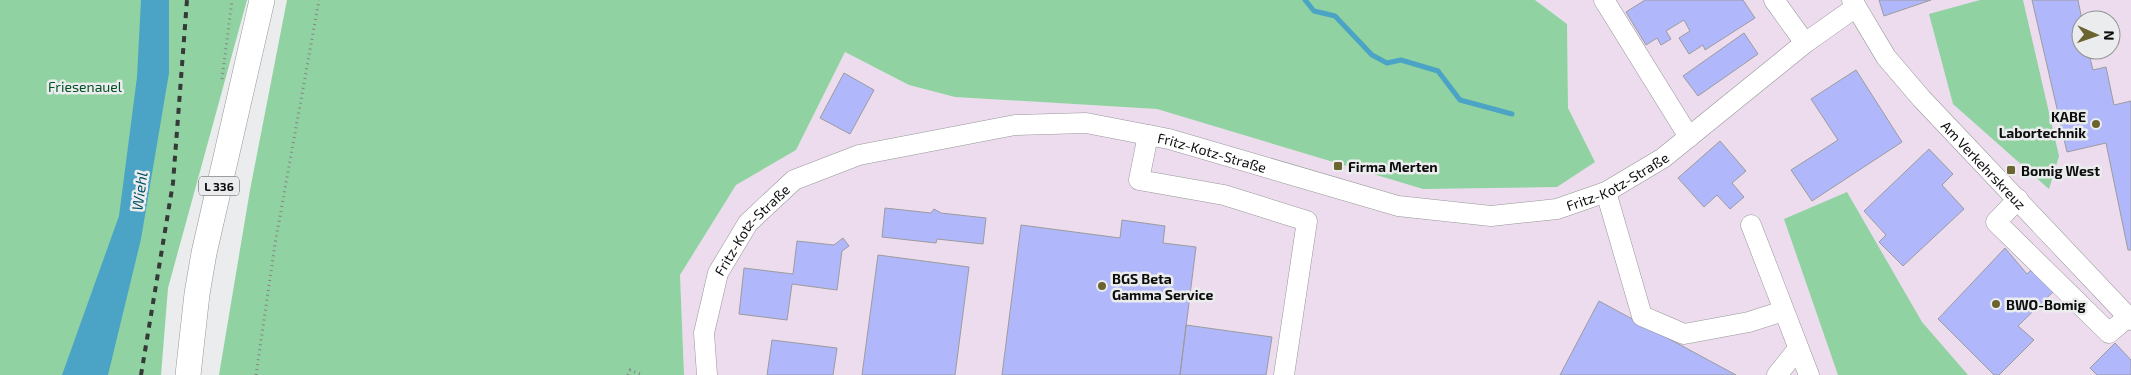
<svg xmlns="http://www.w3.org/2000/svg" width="2131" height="375" viewBox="0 0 2131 375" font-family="'Exo 2',sans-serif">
	<rect width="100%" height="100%" fill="#ebeced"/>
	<path fill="#ecdcee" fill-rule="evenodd" d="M1535,0H2131V375H684L680,275L736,185L796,150L845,52L909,85L955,97L1157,109L1423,189L1595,162L1568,108L1567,24ZM2081,20H2111V50H2081Z"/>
	<path fill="#90d2a1" d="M0,0H247L168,288L161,375H0Z
		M287,0H1535L1567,24L1568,108L1595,162L1557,187L1423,189L1157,109L955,97L909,85L845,52L796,150L736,185L680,275L684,375H219L250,190Z
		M1980,0H2023L2059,156L2049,189L1953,104L1929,14Z
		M1847,192L1922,322L1968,375H1838L1784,219Z"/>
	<path fill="#4ba4c5" d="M141,0H169V73L141,239L108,375H62L119,216L137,77Z"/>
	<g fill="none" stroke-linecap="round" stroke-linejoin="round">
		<path stroke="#4ba4c5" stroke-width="5" d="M1305,0L1314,11L1335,16L1372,55L1387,63L1401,60L1438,71L1460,100L1512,114"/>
	</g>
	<path fill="#b0b7fb" stroke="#9c9c9d" d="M1645,0H1743L1755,18L1705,50L1703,45L1689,54L1679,38L1690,31L1684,20L1666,31L1671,39L1661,45L1657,38L1646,45L1626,12Z
		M1879,0H1931L1884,16Z
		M2032,0H2078L2082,20L2081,50H2088L2093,70L2106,67L2114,105L2131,101V250H2128L2106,143L2067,152Z
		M1744,33L1758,54L1698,96L1683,76Z
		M1856,70L1902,142L1812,201L1791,170L1838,140L1811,99Z
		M844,73L874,90L850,134L820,118Z
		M1720,141L1746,171L1732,183L1744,197L1730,209L1717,195L1704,207L1678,178Z
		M1929,149L1953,174L1942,185L1964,209L1903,266L1879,242L1886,235L1864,211Z
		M885,208L931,213L934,209L941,213L986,218L983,244L937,239L936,243L882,237Z
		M1122,220L1165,226L1163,243L1196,247L1180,375H1002L1021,225L1120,238Z
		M843,238L849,246L842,251L837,290L792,284L787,320L739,314L744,268L793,274L797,241L834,245Z
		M2005,248L2027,274L2035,266L2056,289L2018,326L2034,340L1999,375H1994L1938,319Z
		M878,255L969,267L955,375H862Z
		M1599,301L1736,375H1560Z
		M1186,325L1272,337L1266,375H1180Z
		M772,340L837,348L833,375H767Z
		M2115,343L2131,360V375H2097L2090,368Z"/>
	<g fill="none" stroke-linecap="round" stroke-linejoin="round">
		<defs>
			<g id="minor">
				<path d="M1604,0L1689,137"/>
				<path d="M1774,0L1805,43"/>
				<path id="s1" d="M1852,0L1886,57L1921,98L2131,320"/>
				<path d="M1148,135L1139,180L1224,195L1307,221L1284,375"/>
				<path d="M1606,192L1642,316L1684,334L1749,322L1783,311"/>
				<path d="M2018,199L1996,222L2109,333L2128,317"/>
				<path d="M1751,225L1809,375"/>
				<path id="s2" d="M707,375L704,333L718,273L748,223L794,180L859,155L1015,125L1086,123L1169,139L1398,206L1491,216L1557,209L1606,192L1663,158L1805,43L1856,7"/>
				<path d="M1777,375L1797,350"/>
			</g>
			<path id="major" d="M188,375L197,294L204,253L262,0"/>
		</defs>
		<use href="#minor" stroke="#969798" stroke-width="21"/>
		<use href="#major" stroke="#969798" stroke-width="26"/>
		<path stroke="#858586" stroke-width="3" stroke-dasharray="1 4" stroke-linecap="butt" d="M222,79L232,0
			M256,375L275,244L319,0
			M628,375L630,370L643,375"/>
		<use href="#minor" stroke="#fff" stroke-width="20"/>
		<use href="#major" stroke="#fff" stroke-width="25"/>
		<path stroke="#373838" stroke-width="4" stroke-dasharray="6 6" stroke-linecap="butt" d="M141,375L173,183L187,0"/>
	</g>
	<g fill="#6b6431" stroke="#ebeced" stroke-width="2">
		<circle cx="2096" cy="124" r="5"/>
		<rect x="1333" y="161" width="10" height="10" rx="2.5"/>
		<rect x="2006" y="165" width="10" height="10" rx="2.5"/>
		<circle cx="1102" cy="286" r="5"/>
		<circle cx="1996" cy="304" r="5"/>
	</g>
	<g text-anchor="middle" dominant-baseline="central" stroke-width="5" stroke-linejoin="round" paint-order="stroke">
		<rect fill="#ebeced" stroke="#505050" stroke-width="1" x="199" y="176.5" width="40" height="19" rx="4"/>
		<g font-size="12" font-weight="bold" fill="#0d0d0d">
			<text x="219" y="186">L 336</text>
		</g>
		<g font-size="14" fill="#005125" stroke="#ebeced">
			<text x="85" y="86">Friesenauel</text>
		</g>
		<g font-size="14" font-weight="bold" fill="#0d0d0d" stroke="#ebeced" text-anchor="start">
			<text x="2086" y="116" text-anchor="end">KABE<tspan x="2086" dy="16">Labortechnik</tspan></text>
			<text x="1348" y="166">Firma Merten</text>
			<text x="2021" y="170">Bomig West</text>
			<text x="1112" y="278">BGS Beta<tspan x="1112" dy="16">Gamma Service</tspan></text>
			<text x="2006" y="304">BWO-Bomig</text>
		</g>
		<g font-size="14" fill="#0d0d0d" stroke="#ebeced">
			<text stroke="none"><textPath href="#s2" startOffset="654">Fritz-Kotz-Straße</textPath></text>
			<text stroke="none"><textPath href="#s1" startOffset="212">Am Verkehrskreuz</textPath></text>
			<text stroke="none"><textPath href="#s2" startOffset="1074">Fritz-Kotz-Straße</textPath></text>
			<text stroke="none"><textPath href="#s2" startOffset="159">Fritz-Kotz-Straße</textPath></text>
		</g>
		<g font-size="15" font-style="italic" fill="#004f66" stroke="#ebeced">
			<text transform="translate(139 191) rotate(-82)">Wiehl</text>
		</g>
	</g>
	<g transform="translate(2096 35) rotate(92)"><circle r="24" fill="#ebeced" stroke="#929393"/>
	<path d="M0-4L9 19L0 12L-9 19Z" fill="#6b6431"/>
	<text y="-8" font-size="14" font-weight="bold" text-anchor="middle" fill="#0d0d0d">N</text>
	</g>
</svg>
